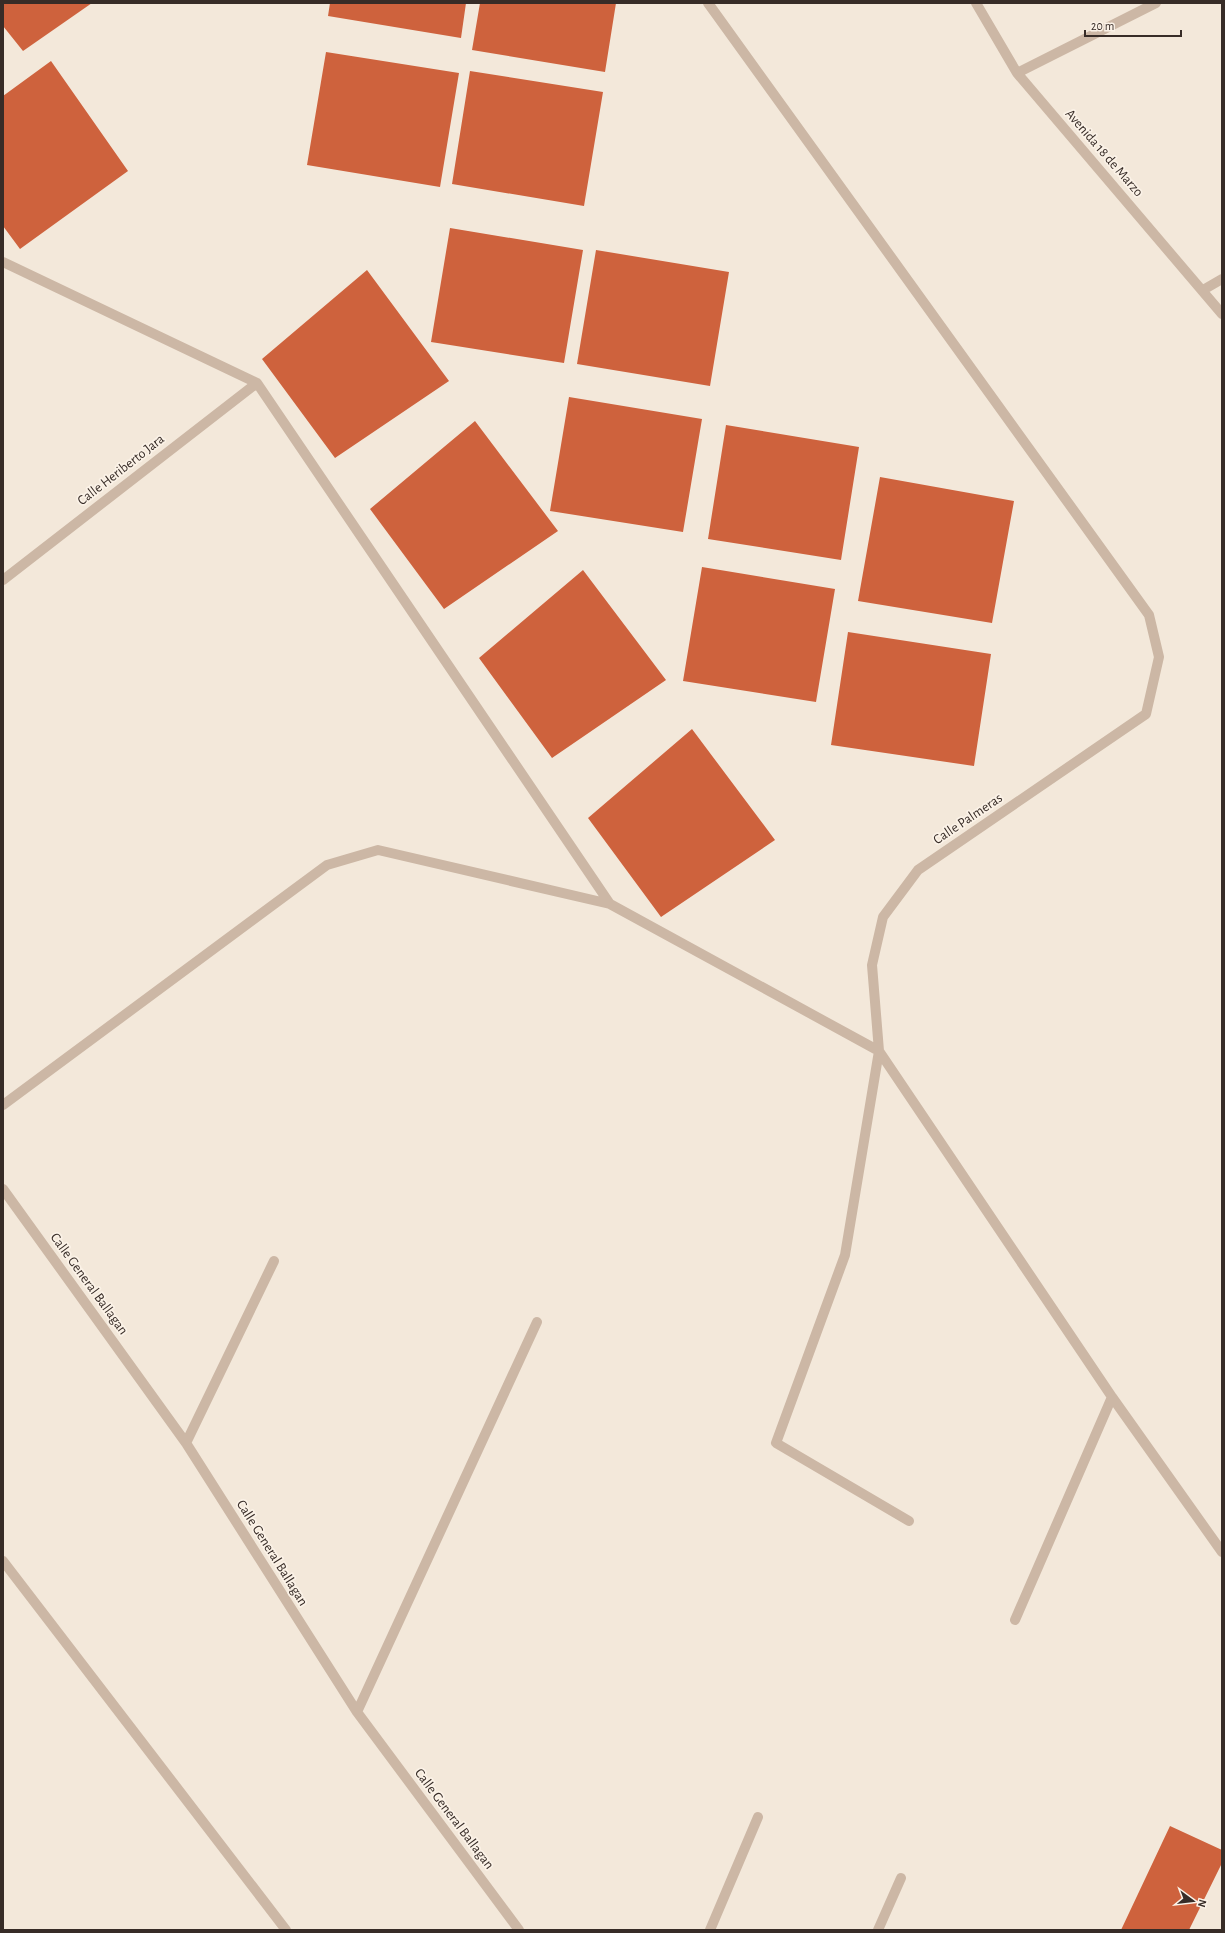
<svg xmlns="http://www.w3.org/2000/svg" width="1225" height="1933" viewBox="0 0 1225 1933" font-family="'Alegreya Sans',sans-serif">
	<rect width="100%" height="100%" fill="#f3e8da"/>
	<path fill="#ce623d" d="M3,3H92L23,51L3,26Z
		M330,3H466L461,38L328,16Z
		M480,3H616L605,72L472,50Z
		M326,52L459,73L440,187L307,165Z
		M51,61L128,171L20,249L3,226V96Z
		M470,71L603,92L584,206L452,184Z
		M450,228L583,250L564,363L431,342Z
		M596,250L729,272L710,386L577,364Z
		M367,270L449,381L335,458L262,359Z
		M569,397L702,419L683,532L550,511Z
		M475,421L558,531L444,609L370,509Z
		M726,425L859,447L841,560L708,539Z
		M880,477L1014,501L992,623L858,601Z
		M702,567L835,589L816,702L683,681Z
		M583,570L666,680L552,758L479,658Z
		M848,632L991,654L974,766L831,745Z
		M692,729L775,840L661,917L588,818Z
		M1170,1826L1222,1850V1863L1189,1930H1121Z"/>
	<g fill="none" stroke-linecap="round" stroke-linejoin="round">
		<path stroke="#ccb7a5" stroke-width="10" d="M708,3L1149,615L1159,657L1146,714L918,870L883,917L872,965L879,1051L845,1255L776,1443L909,1521
			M976,3L1017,73L1222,314
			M1017,73L1156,3
			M3,262L257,383L610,904
			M1203,290L1222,279
			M3,580L257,383
			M3,1105L327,865L378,850L610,904L879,1051L1112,1397L1222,1552
			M3,1189L186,1443L357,1712L519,1930
			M186,1443L274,1261
			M3,1561L286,1930
			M1015,1620L1112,1397
			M357,1712L537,1322
			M710,1930L758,1817
			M878,1930L901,1878"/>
	</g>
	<g text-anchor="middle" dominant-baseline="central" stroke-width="3.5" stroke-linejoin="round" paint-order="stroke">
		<g font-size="14" fill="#372c27" stroke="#fbf2e7">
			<text transform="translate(1104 153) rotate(49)">Avenida 18 de Marzo</text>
			<text transform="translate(121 470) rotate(-38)">Calle Heriberto Jara</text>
			<text transform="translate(968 819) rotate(-34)">Calle Palmeras</text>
			<text transform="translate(89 1284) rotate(54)">Calle General Ballagan</text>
			<text transform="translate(272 1553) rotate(58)">Calle General Ballagan</text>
			<text transform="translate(454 1819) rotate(53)">Calle General Ballagan</text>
		</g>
	</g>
	<rect width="1225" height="1933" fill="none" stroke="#372c27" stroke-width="8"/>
	<g transform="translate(1193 1901) rotate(105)" stroke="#fbf2e7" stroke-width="3" paint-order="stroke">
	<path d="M0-3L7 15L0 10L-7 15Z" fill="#372c27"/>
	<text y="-6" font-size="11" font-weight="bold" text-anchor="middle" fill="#372c27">N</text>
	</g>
	<path d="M1085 30v6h96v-6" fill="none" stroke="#372c27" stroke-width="2"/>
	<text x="1091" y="30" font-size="12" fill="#372c27" stroke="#fbf2e7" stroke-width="3" paint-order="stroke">20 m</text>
</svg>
